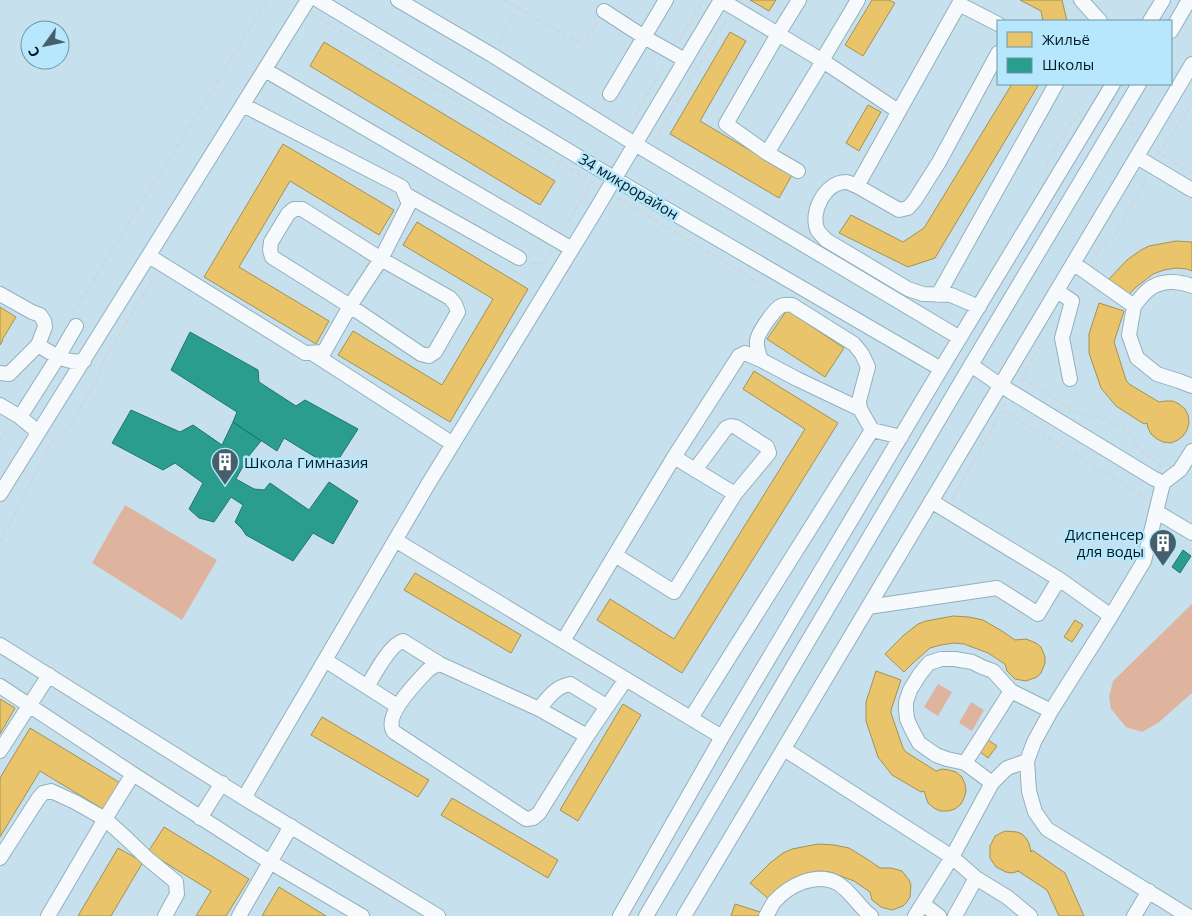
<svg xmlns="http://www.w3.org/2000/svg" width="1192" height="916" viewBox="0 0 1192 916" font-family="'Open Sans',sans-serif">
	<rect width="100%" height="100%" fill="#c6e1ed"/>
	<path fill="#deb49f" d="M125,505L217,560L182,620L92,563Z
		M1192,604V693L1158,723L1142,732L1126,727L1111,709L1109,697L1113,681Z
		M938,684L952,692L938,716L924,707Z
		M971,702L984,710L972,731L959,723Z"/>
	<path fill="#e9c46a" stroke="#a39155" d="M750,0H776L769,11Z
		M872,0H889L895,3L863,56L845,45Z
		M1020,0H1062L1067,21H1043L1041,11Z
		M730,32L746,41L700,121L792,175L779,198L670,134Z
		M324,42L555,181L540,205L310,66Z
		M1012,84H1039L935,258L908,267L839,233L851,215L903,242L924,228Z
		M868,105L881,112L859,151L846,143Z
		M283,144L394,210L379,235L290,181L239,267L329,321L316,344L204,277Z
		M417,222L528,289L450,422L338,355L353,331L442,385L493,299L403,245Z
		M1176,241L1192,242V271L1187,269L1176,268L1164,270L1153,274L1135,288L1127,297L1108,280L1127,260L1141,250L1149,246Z
		M1099,303L1124,311L1114,342L1126,380L1129,384L1159,402L1165,401H1173L1179,404L1185,409L1188,415L1189,423L1187,430L1183,436L1178,440L1171,443L1163,442L1157,439L1151,434L1148,428L1147,423L1144,424L1116,406L1101,388L1089,353V334Z
		M0,307L16,317L2,340H3L0,345Z
		M787,310L844,348L825,377L767,339Z
		M754,371L838,423L682,673L597,620L610,599L674,639L805,429L743,389Z
		M415,573L521,635L511,653L404,590Z
		M953,616L969,617L983,620L1002,631L1015,640L1026,639L1036,643L1041,647L1045,657V663L1041,673L1037,677L1026,681L1015,679L1007,671L1005,664L988,653L964,644L954,643L941,645L930,648L913,663L904,672L885,654L904,635L918,624L926,621Z
		M1075,620L1083,625L1072,642L1064,637Z
		M876,671L901,680L891,710V713L903,748L906,752L936,771L942,769L949,770L956,772L962,777L965,784L966,791L964,798L961,804L955,809L948,811H940L934,808L928,803L924,791L921,792L892,775L878,757L866,721V702Z
		M0,699L15,708L0,734Z
		M623,704L641,715L578,821L560,810Z
		M322,717L429,780L418,797L311,735Z
		M30,728L122,784L106,811L40,771L0,837V778Z
		M988,740L997,746L988,758L980,752Z
		M452,798L558,860L548,878L441,815Z
		M164,827L249,879L226,916H196L211,891L148,852Z
		M1005,831L1017,832L1022,834L1026,838L1029,843L1031,852L1032,850L1065,873L1084,916H1059L1047,890L1018,871H1019L1012,873L1006,872L996,867L990,858V846L995,836Z
		M818,844L834,845L849,848L867,859L880,868H891L902,871L909,880L911,885L910,897L907,902L903,906L892,910L881,907L872,900L870,892L854,881L830,872L819,871L807,873L796,877L786,885L770,900L750,883L770,863L783,853L792,849Z
		M118,848L143,862L111,916H78Z
		M279,887L326,916H262Z
		M735,904L760,912L759,916H731Z"/>
	<path fill="#2a9d8f" stroke="#1e766f" d="M190,332L258,370L259,382L296,406L305,400L358,429L333,468L284,438L277,451L233,422L237,412L171,370Z
		M131,410L180,432L193,425L222,445L233,422L247,432L252,435L261,441L248,457L236,479L254,489L264,490L270,483L309,510L329,482L358,501L333,544L313,533L293,561L246,535L242,529L235,522L243,505L231,497L214,522L199,518L189,509L203,483L175,463L163,470L112,443Z
		M1183,550L1191,556L1180,573L1172,567Z"/>
	<g fill="none" stroke-linecap="round" stroke-linejoin="round">
		<defs>
			<path id="minor" d="M318,0L632,189L941,369
				M398,0L492,55L635,144L960,338
				M721,0L778,34L799,0
				M1081,0L1100,21
				M604,11L644,37L685,60
				M1150,21L1163,0
				M998,24L959,4L857,186L899,210L908,208L915,200L939,162L998,53
				M1171,31L1189,0
				M265,70L572,249
				M610,94L666,0
				M767,153L823,61L824,57L858,0
				M1137,157L1192,190
				M798,171L767,153L726,124L778,34L823,61L898,111
				M857,186C853,185 849,182 846,182C825,182 809,213 818,231C820,234 824,237 826,240L908,289L923,294L951,295L979,307
				M405,194L519,258
				M294,209H302L381,259L450,298L455,304L458,312L435,352L429,356L421,354L350,306L272,257L270,250L271,242L288,214Z
				M149,256L305,353L324,352L350,306L381,259L409,204L402,187L243,105
				M1073,263L1134,306L1129,335L1137,358L1157,374L1179,381L1192,386
				M1057,291L1072,301L1062,338L1070,379
				M0,294L32,312L40,315L44,321L45,327L38,345
				M938,295L1056,84
				M1134,306C1138,301 1143,294 1148,290C1160,280 1178,280 1192,286
				M312,353L453,444
				M761,360C759,354 756,347 757,341C757,334 775,308 781,306C784,304 789,305 792,305L854,344L862,354L868,367L859,401L860,409L872,430
				M971,365L1000,385L1153,478L1163,483
				M0,373L9,374L38,345C53,354 65,364 84,361
				M0,405L20,417L38,432
				M20,417L58,357L76,326
				M695,470L726,428L731,426L736,427L767,447L769,453L735,494
				M0,494L308,0
				M931,501L1059,579L1111,616
				M1157,512L1192,533
				M395,540L722,737
				M615,555L674,592L735,494L674,457
				M868,607L997,588L1038,614L1059,579
				M563,641L674,457L739,356L745,353L761,360L797,379L860,409
				M0,645L244,798L438,916
				M325,660L397,706
				M440,664L539,709L587,736L539,813L533,818L526,819L394,732C382,716 417,682 428,670L434,666Z
				M0,686L133,774L270,862L362,916
				M367,687C374,675 390,644 403,641L440,664
				M539,709C548,698 555,687 570,684L606,706
				M691,718L872,430L901,437
				M587,736L626,679
				M784,749L952,857L915,916
				M0,751L49,675
				M1027,761L1007,768L992,783L952,857L976,878L1007,897L1030,916
				M965,763L1011,691
				M133,774L105,819L126,838L148,859L176,882L177,894L165,916
				M992,783L965,763L947,759L936,755L919,743L911,728L907,719L906,709V702L910,690L920,674L929,663L941,659H955L972,662L982,667L993,671L1011,691L1051,711
				M244,798L427,486L591,218L721,0
				M200,818L222,783
				M0,858L38,799L43,793L51,791L75,802L105,819L48,916
				M923,904L939,916
				M239,916L291,826
				M620,916L722,737L941,369L1113,84
				M646,916L971,365L1139,84
				M684,916L1192,64
				M766,916C769,912 771,906 774,902C789,885 816,872 837,883C849,889 860,908 871,916
				M955,916L976,878
				M1134,916L1149,891
				M1188,916L1047,829L1035,812L1029,791L1027,761L1034,742L1051,711L1111,616L1144,561L1163,483L1180,470L1192,451"/>
		</defs>
		<use href="#minor" stroke="#93b0bb" stroke-width="16"/>
		<path stroke="#ced7db" stroke-width="2" stroke-dasharray="5 2.5" stroke-linecap="butt" d="M504,0L583,45L597,22
			M313,14L596,184
			M679,41L703,0
			M498,44L517,8
			M631,123L665,64
			M1130,123L1139,128
			M654,141L727,19
			M1156,151L1192,173
			M1158,155L1192,105
			M1047,166C1052,150 1068,126 1080,113
			M617,198L623,201
			M624,200L623,201L758,282L765,281
			M564,229L592,182
			M1091,262L1102,246L1115,235L1141,189L1146,176
			M531,263H543L551,250
			M73,313L140,205L198,114L267,0
			M1022,378L1078,413L1108,420L1131,434L1136,446L1162,467
			M1020,382L1042,343
			M1003,410L1146,498
			M0,441L9,426
			M952,499L1006,403
			M0,542L53,440L69,427L101,372V364L156,274"/>
		<use href="#minor" stroke="#f6fafc" stroke-width="14"/>
	</g>
	<defs>
		<symbol id="building-pin" viewBox="-11 -11 22 30"><path d="M0 17L-7.5 6A9.5 9.5 0 1 1 7.5 6Z" fill="#46606b" stroke="#b7e7fc"/><path d="M-4-6H4V6H1V3H-1V6H-4ZM-2.5-4.3h1.7v1.8h-1.7ZM.8-4.3h1.7v1.8H.8ZM-2.5-1h1.7V.8h-1.7ZM.8-1h1.7V.8H.8Z" fill="#fff"/></symbol>
	</defs>
	<g fill-rule="evenodd">
		<use href="#building-pin" x="209" y="446" width="32" height="43"/>
		<use href="#building-pin" x="1147" y="527" width="32" height="43"/>
	</g>
	<g text-anchor="middle" dominant-baseline="central" stroke-width="5" stroke-linejoin="round" paint-order="stroke">
		<g font-size="15" fill="#011b25" stroke="#b7e7fc">
			<text transform="translate(629 186) rotate(31)">34 микрорайон</text>
		</g>
		<g font-size="15" fill="#011b25" stroke="#b7e7fc" text-anchor="start">
			<text x="244" y="462">Школа Гимназия</text>
			<text x="1144" y="534" text-anchor="end">Диспенсер<tspan x="1144" dy="17">для воды</tspan></text>
		</g>
	</g>
	<rect x="997" y="20" width="175" height="65" fill="#b7e7fc" stroke="#6e95a6"/>
	<rect x="1007" y="32" width="25" height="15" fill="#e9c46a" stroke="#6e95a6"/>
	<text x="1042" y="45" font-size="15" fill="#011b25">Жильё</text>
	<rect x="1007" y="58" width="25" height="15" fill="#2a9d8f" stroke="#6e95a6"/>
	<text x="1042" y="70" font-size="15" fill="#011b25">Школы</text>
	<g transform="translate(45 45) rotate(237)"><circle r="24" fill="#b7e7fc" stroke="#6e95a6"/>
	<path d="M0-4L9 19L0 12L-9 19Z" fill="#46606b"/>
	<text y="-8" font-size="14" font-weight="bold" text-anchor="middle" fill="#011b25">С</text>
	</g>
</svg>
